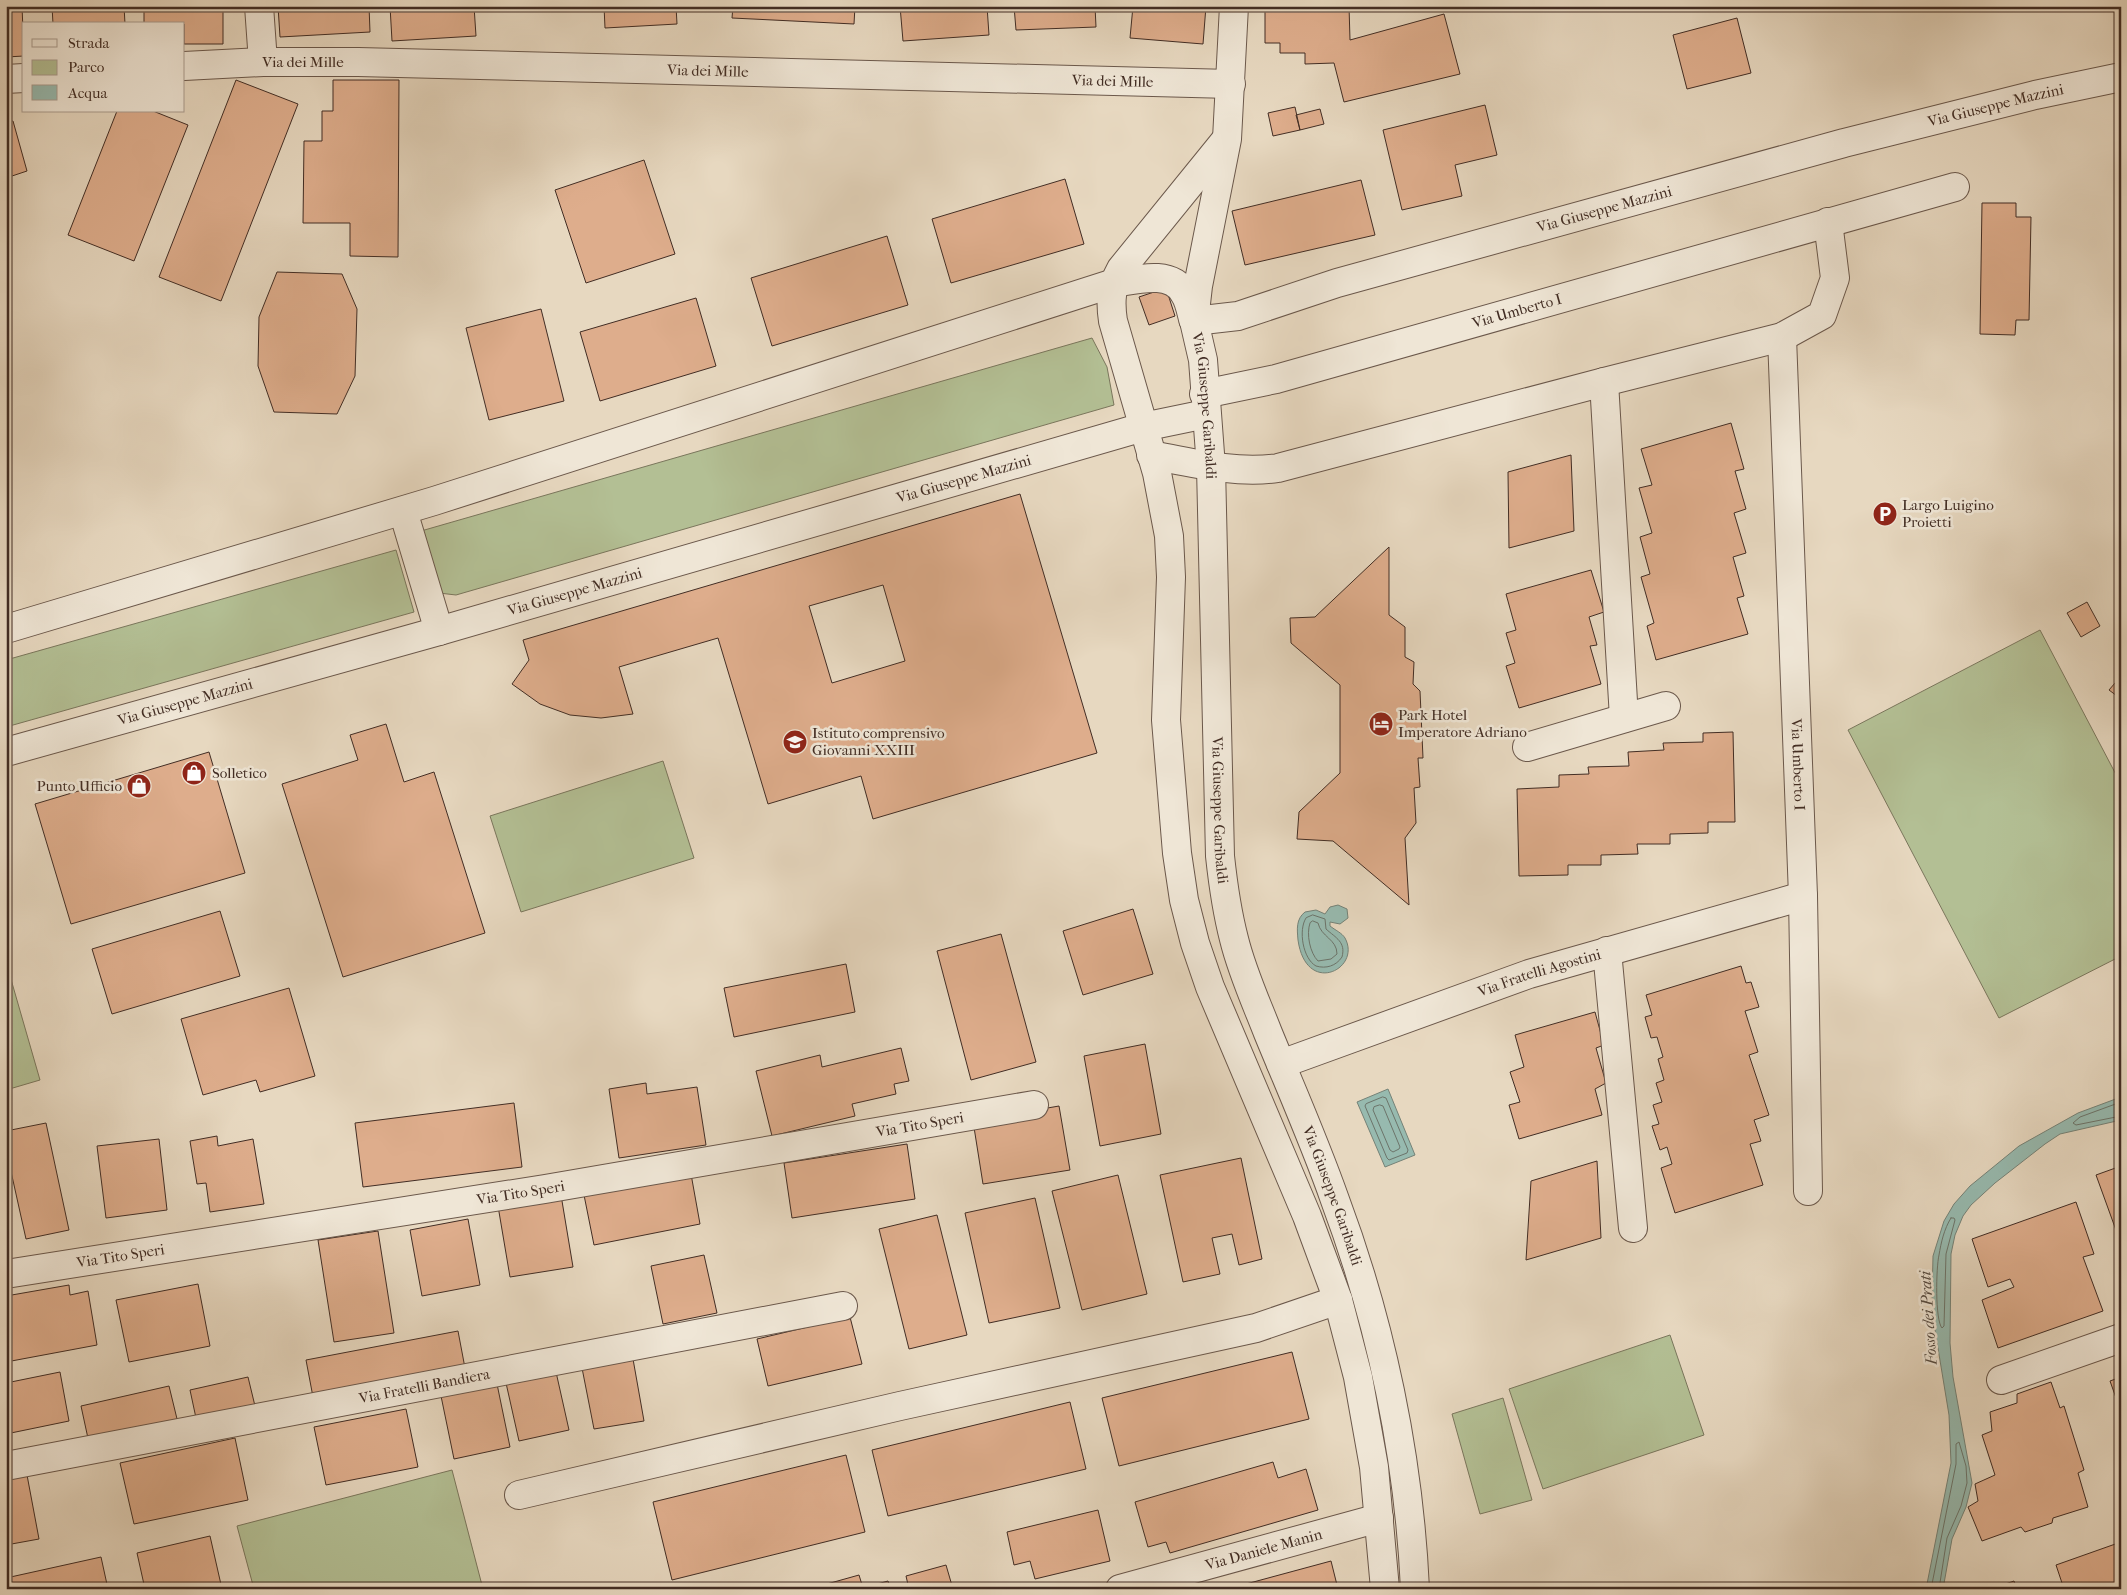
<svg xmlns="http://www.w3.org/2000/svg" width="2127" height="1595" viewBox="0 0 2127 1595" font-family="'IM FELL French Canon',serif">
	<rect width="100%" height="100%" fill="#e7d8c0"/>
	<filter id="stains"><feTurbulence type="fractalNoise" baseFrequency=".004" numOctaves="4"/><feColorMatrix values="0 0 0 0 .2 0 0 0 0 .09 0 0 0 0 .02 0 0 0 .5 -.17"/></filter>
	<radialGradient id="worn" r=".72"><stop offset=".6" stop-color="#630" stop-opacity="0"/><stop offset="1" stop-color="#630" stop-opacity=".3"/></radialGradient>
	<path fill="#b3bf94" stroke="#7a765c" d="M1092,338L1107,367L1114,405L456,595L439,593L421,531Z
		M396,550L414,612L6,727V660Z
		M2040,630L2121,784V956L1999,1018L1848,730Z
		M663,761L694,858L521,912L490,816Z
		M6,962L40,1080L6,1090Z
		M1670,1335L1704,1435L1543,1489L1509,1389Z
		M1503,1398L1532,1500L1480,1514L1452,1414Z
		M452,1470L483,1589H254L237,1526Z"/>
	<path fill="#97baaf" stroke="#758277" d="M1338,905L1347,909L1348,918L1340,924L1330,922V926C1335,930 1342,933 1345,938C1362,969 1306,997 1298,940C1297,929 1296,919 1305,912L1316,910L1325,914L1330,907Z
		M1388,1089L1415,1155L1385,1167L1357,1102Z
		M2121,1097V1120L2060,1134L2045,1144L1995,1183L1971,1205L1963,1216L1955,1235L1951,1254L1950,1343L1953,1377L1972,1483L1966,1507L1952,1539L1943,1589H1926L1951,1463L1949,1415L1934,1324L1932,1300L1933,1256L1944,1221L1954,1204L1970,1186L2019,1146L2078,1113Z"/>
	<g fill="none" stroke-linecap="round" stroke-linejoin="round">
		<path stroke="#6c746a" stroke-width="1" d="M1313,915L1325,919L1326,929C1336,938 1346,942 1342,957C1336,966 1326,969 1316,966C1303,959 1298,930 1306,918Z
			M1313,921L1318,923C1321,937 1337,939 1337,954L1331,959L1318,961C1310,953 1306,934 1310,923Z
			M1383,1097L1386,1098L1408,1150L1407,1153L1389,1160L1387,1158L1365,1106L1366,1104Z
			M2121,1102L2080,1117L2073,1123L2076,1125L2121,1116
			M1380,1105L1383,1106L1400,1147L1399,1149L1393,1152L1390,1150L1373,1110L1374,1107Z
			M1951,1218H1954L1955,1220L1946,1254L1944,1326L1942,1328C1935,1320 1936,1268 1939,1255C1941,1243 1944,1229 1951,1218Z
			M1931,1589L1956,1464V1444L1959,1442L1966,1466L1967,1483L1961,1506L1947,1538L1939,1589"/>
	</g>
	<path fill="#dead8c" stroke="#422d24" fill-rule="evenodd" d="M6,6H22L24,56L6,57Z
		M52,6H124L125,24H53Z
		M144,6H223V44H184V24H144Z
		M278,6H369L370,32L280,37Z
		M390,6H474L476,36L392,41Z
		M604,6H676L677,24L605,28Z
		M733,6H855L854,24L732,18Z
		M900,6H987L989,35L903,41Z
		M1014,6H1095L1096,27L1016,30Z
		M1133,6H1206L1203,44L1130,38Z
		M1265,6H1349L1350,40L1444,14L1460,74L1344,102L1334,63L1305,64V53H1280V43H1265Z
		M1737,18L1751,73L1687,89L1673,35Z
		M236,80L298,104L221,301L159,277Z
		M333,80H399L398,257L350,256V223H303L304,141H322V111H333Z
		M1485,105L1497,155L1455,165L1462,196L1402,210L1383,130Z
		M1295,107L1300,130L1273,136L1268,113Z
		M1320,109L1324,124L1300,130L1296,115Z
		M117,111H153L188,125L134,261L68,235Z
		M13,121L27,171L6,178V122Z
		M644,160L675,254L586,283L555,190Z
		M1065,179L1084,244L951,283L932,219Z
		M1361,180L1375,235L1245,265L1232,211Z
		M1982,203H2016V217H2031L2029,320H2016L2015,335L1980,334Z
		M887,236L908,305L772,346L751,278Z
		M277,272L342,274L357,309L355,376L337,414L274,412L258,366L259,317Z
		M1166,288L1175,316L1149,325L1139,297Z
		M696,298L716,366L600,401L580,332Z
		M541,309L564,401L489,420L466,328Z
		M1731,423L1744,469L1735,471L1746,509L1734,513L1746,553L1733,557L1744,596L1737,598L1748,634L1656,660L1647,626L1654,623L1641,577L1650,574L1640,537L1652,533L1639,488L1652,485L1641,449Z
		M1571,455L1574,531L1509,548L1508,472Z
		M1020,494L1097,753L873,819L861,776L768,804L718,638L619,667L633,714L601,718L570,715L540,704L512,684L529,660L523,640ZM883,585L905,661L832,683L809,606Z
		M1389,547V615L1405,627V657L1414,662L1413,684L1420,691L1423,758H1418L1420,787L1414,788L1416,823L1405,838L1409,905L1333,841L1297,839L1299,812L1340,773V685L1291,643L1290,618L1315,617Z
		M1591,570L1604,612L1589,617L1597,645L1590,646L1601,684L1519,708L1506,666L1515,663L1506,633L1516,630L1506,594Z
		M2087,602L2100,626L2081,637L2067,613Z
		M2121,676V699L2109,690Z
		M386,724L404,782L434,772L485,933L343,977L282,784L358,760L350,735Z
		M1733,732L1735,822H1708V833L1670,834V844H1637L1638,854L1601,855V865H1568V875L1519,876L1517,789L1559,787V775L1589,774L1588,767L1629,766L1628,752L1664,750L1663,743L1703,742V733Z
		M209,752L245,873L71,924L35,804Z
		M1133,909L1153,974L1083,995L1063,931Z
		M220,911L240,976L112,1014L92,949Z
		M1001,934L1036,1062L971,1080L937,951Z
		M846,964L855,1012L734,1037L724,988Z
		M1741,966L1746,983L1751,982L1759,1007L1745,1011L1758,1052L1749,1055L1769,1115L1754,1120L1761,1141L1750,1144L1763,1185L1675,1213L1661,1168L1672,1164L1667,1147L1660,1150L1652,1126L1659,1124L1653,1105L1662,1102L1656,1083L1664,1080L1658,1059L1663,1057L1657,1037L1651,1038L1645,1017L1652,1015L1646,995Z
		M289,988L315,1076L260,1092L256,1080L203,1095L181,1019Z
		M1595,1012L1604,1045L1596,1048L1606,1083L1595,1089L1602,1115L1519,1139L1509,1105L1520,1102L1510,1072L1524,1067L1515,1035Z
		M1145,1044L1161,1134L1100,1146L1084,1056Z
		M901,1048L909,1081L894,1084L896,1094L852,1104L855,1116L772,1136L756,1071L820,1055L822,1067Z
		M646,1083L647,1094L697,1087L706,1145L619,1158L609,1089Z
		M514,1103L522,1167L363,1187L355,1123Z
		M1059,1106L1070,1170L983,1184L973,1121Z
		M46,1123L69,1230L26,1239L6,1149V1131Z
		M217,1136L218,1146L253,1139L264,1204L210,1212L206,1183L197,1184L190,1141Z
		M159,1139L167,1210L106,1218L97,1146Z
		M907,1144L915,1199L792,1218L784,1163Z
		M1241,1158L1262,1259L1239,1265L1232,1234L1212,1238L1220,1274L1183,1282L1160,1175Z
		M1597,1161L1601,1238L1526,1260L1531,1181Z
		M2121,1166V1244L2096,1175Z
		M691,1174L700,1224L594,1245L584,1195Z
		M1118,1175L1147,1294L1082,1310L1052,1191Z
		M561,1195L573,1267L510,1277L498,1206Z
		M1035,1198L1060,1308L989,1323L965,1213Z
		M2076,1202L2094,1254L2083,1257L2103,1311L1998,1348L1982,1300L2014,1287L2010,1279L1988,1287L1972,1239Z
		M937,1215L967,1335L909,1349L879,1229Z
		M468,1219L480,1285L422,1296L410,1230Z
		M378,1231L394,1333L334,1342L318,1240Z
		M704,1255L717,1313L663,1324L651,1266Z
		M198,1284L210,1346L129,1362L116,1300Z
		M69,1285L70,1295L88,1291L97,1345L6,1362V1296Z
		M850,1317L862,1364L768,1386L757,1339Z
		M458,1331L465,1368L313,1397L306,1360Z
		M1292,1352L1309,1419L1119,1466L1102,1398Z
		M633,1359L644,1421L594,1429L582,1368Z
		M60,1372L69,1421L6,1434V1383Z
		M556,1372L569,1430L519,1441L506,1383Z
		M248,1377L255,1406L196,1418L190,1390Z
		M2121,1377V1412L2110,1381Z
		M2051,1382L2060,1408L2064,1406L2084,1470L2078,1473L2088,1507L2053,1518L2052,1523L2025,1532L2021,1527L1982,1541L1968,1507L1978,1501L1975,1484L1995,1475L1982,1435L1992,1431L1990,1412L2017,1403V1394Z
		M497,1384L510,1447L454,1459L441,1396Z
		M169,1386L178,1423L89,1443L81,1406Z
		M1070,1402L1086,1469L888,1516L872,1450Z
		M406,1409L418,1467L326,1485L314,1427Z
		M235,1438L248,1500L134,1524L120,1463Z
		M846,1455L865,1532L672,1580L653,1502Z
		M1273,1462L1278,1478L1306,1469L1318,1510L1170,1553L1166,1542L1148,1547L1135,1502Z
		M27,1475L39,1539L6,1545V1479Z
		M1098,1510L1110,1561L1035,1579L1030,1561L1014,1565L1007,1532Z
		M210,1536L222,1589H145L137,1553Z
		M2121,1542V1589H2064L2056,1565Z
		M101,1557L108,1589H6V1578Z
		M1331,1561L1338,1589H1247L1246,1584Z
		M946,1565L953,1589H909L906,1576Z
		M859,1575L863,1588L888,1581L891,1589H809Z
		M2014,1581L2017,1589H1991Z"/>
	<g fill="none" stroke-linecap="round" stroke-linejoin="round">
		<defs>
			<g id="minor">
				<path d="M259,6L263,62"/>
				<path id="s1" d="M1234,6L1227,139L1198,286L1194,321L1203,360L1211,467L1220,856C1223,884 1227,912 1234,939C1242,972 1256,1002 1268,1033C1291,1089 1315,1143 1335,1200C1381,1323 1409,1457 1415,1589"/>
				<path id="s2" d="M184,66L263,62H358L1231,84"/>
				<path d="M6,79L24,78"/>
				<path d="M1224,142L1121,269C1111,287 1110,301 1113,321L1157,473L1169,536L1171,577L1166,720L1177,853L1184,900L1195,943L1210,987L1307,1216L1338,1300L1358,1377L1374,1467L1385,1589"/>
				<path id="s3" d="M1194,321L1238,316L1337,283L1844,143L2035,95L2121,77"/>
				<path id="s4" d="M1782,337L1803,896L1808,1191"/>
				<path d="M1604,382L1624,718"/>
				<path id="s5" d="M1204,394L1276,379L1955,187"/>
				<path d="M1151,455C1193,463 1236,474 1278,468L1604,382L1782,337L1822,315L1835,278L1828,222"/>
				<path d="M403,511L439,631"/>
				<path d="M6,629L434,501L1114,283C1135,280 1171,269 1184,293C1189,300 1191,311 1193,319"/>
				<path d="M1527,747L1666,706"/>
				<path id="s6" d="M6,752L439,631L1143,427L1206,414"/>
				<path d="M1607,951L1633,1228"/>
				<path id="s7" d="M1281,1064L1529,974L1803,896"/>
				<path id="s8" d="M6,1274L545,1189L1034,1105"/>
				<path d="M2001,1380L2121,1338"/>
				<path id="s9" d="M6,1466L843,1306"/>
				<path d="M519,1495L900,1406L1256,1328L1338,1300"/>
				<path id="s10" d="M1120,1589L1379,1518"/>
			</g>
		</defs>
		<use href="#minor" stroke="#6b584b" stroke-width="30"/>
		<use href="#minor" stroke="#efe6d6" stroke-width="28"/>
	</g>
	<defs>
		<symbol id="parking-disc" viewBox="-11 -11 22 22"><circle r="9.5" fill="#8f2418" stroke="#efe6d6"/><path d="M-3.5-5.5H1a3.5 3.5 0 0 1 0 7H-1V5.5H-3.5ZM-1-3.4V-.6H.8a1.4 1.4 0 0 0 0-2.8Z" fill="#fff"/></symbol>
		<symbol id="hotel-disc" viewBox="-11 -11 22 22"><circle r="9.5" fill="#8f2418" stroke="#efe6d6"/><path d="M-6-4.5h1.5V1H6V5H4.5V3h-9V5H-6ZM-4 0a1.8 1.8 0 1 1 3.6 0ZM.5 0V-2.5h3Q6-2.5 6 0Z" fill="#fff"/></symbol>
		<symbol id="school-disc" viewBox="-11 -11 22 22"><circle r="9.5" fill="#8f2418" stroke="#efe6d6"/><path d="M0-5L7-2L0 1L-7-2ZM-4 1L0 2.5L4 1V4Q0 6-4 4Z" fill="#fff"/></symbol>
		<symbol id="shop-disc" viewBox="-11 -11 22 22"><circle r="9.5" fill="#8f2418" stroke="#efe6d6"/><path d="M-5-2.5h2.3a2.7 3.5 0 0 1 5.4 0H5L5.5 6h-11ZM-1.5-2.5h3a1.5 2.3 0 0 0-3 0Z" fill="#fff"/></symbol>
	</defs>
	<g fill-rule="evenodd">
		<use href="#parking-disc" x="1871" y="500" width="28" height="28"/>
		<use href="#hotel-disc" x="1367" y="710" width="28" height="28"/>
		<use href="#school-disc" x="781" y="728" width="28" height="28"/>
		<use href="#shop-disc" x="180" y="759" width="28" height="28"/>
		<use href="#shop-disc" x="125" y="772" width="28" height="28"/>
	</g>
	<g text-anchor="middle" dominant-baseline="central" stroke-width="5" stroke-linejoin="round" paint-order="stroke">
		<g font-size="15" fill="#422d24" stroke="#efe6d6">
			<text stroke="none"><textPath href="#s2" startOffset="119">Via dei Mille</textPath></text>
			<text stroke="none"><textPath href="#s2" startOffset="524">Via dei Mille</textPath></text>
			<text stroke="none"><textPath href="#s2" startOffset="929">Via dei Mille</textPath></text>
			<text stroke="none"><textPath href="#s3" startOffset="831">Via Giuseppe Mazzini</textPath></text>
			<text stroke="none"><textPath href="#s3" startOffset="426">Via Giuseppe Mazzini</textPath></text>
			<text stroke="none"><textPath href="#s5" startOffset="324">Via Umberto I</textPath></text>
			<text stroke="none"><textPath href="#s1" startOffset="404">Via Giuseppe Garibaldi</textPath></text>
			<text stroke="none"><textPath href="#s6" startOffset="996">Via Giuseppe Mazzini</textPath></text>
			<text stroke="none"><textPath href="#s6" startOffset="591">Via Giuseppe Mazzini</textPath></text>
			<text stroke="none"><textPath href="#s6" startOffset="186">Via Giuseppe Mazzini</textPath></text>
			<text stroke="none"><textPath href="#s4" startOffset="428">Via Umberto I</textPath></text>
			<text stroke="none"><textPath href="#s1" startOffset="809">Via Giuseppe Garibaldi</textPath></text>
			<text stroke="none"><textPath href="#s7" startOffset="274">Via Fratelli Agostini</textPath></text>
			<text stroke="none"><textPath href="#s8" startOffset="926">Via Tito Speri</textPath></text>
			<text stroke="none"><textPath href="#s8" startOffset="521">Via Tito Speri</textPath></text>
			<text stroke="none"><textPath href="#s1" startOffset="1214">Via Giuseppe Garibaldi</textPath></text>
			<text stroke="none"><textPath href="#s8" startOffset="116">Via Tito Speri</textPath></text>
			<text stroke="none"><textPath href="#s9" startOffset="426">Via Fratelli Bandiera</textPath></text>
			<text stroke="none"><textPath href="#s10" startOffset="149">Via Daniele Manin</textPath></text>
		</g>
		<g font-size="15" fill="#422d24" stroke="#efe6d6" text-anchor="start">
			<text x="1902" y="505">Largo Luigino<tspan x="1902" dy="17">Proietti</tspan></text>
			<text x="1398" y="715">Park Hotel<tspan x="1398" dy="17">Imperatore Adriano</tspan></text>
			<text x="812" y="733">Istituto comprensivo<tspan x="812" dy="17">Giovanni XXIII</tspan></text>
			<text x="212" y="773">Solletico</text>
			<text x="122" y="786" text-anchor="end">Punto Ufficio</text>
		</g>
		<g font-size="16" font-style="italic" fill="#534940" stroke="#efe6d6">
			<text transform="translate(1928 1318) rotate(-94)">Fosso dei Prati</text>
		</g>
	</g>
	<rect width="2127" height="1595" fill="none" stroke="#e7d8c0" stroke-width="25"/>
	<rect x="8" y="8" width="2112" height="1580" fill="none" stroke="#422d24" stroke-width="2.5"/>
	<rect x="12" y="12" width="2102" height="1570" fill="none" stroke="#422d24"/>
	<rect x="22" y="22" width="162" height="90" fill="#efe6d6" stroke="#aa9c8f"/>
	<rect x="32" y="39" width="25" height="8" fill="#efe6d6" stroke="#aa9c8f"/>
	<text x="68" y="48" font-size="15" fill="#422d24">Strada</text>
	<rect x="32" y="60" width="25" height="15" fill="#b3bf94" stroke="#aa9c8f"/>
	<text x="68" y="72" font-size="15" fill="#422d24">Parco</text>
	<rect x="32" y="85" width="25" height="15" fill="#97baaf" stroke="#aa9c8f"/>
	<text x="68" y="98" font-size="15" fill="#422d24">Acqua</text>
	<rect width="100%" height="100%" filter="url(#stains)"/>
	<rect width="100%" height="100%" fill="url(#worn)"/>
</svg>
